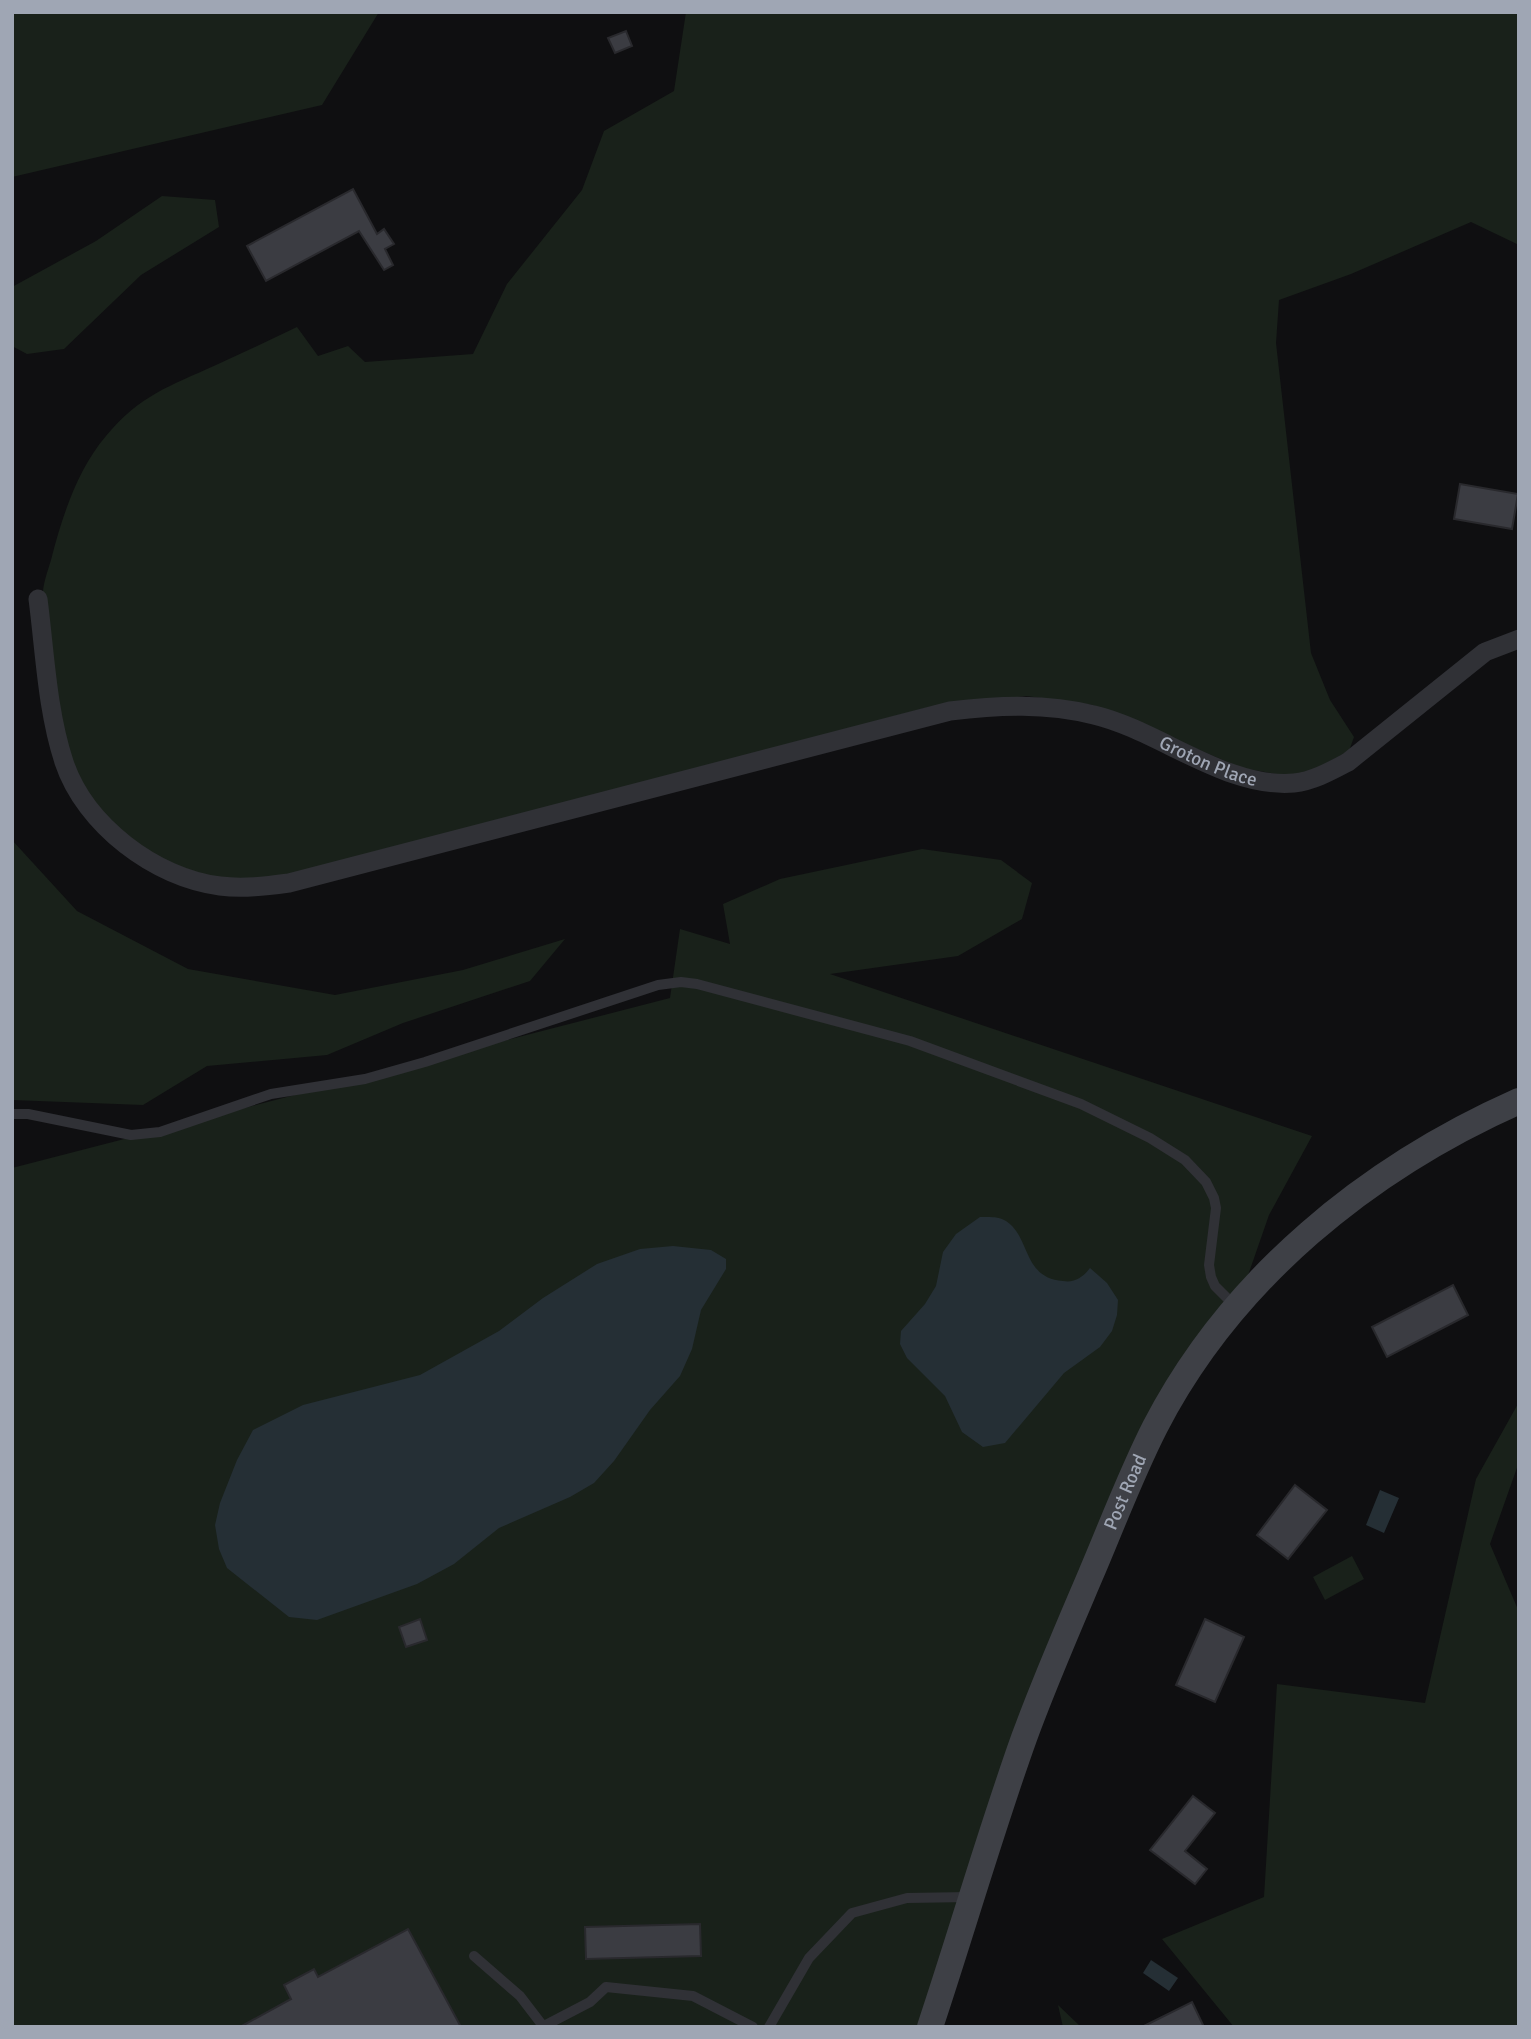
<svg xmlns="http://www.w3.org/2000/svg" width="1531" height="2039" viewBox="0 0 1531 2039" font-family="Signika,sans-serif">
	<rect width="100%" height="100%" fill="#0f0f11"/>
	<path fill="#19211a" d="M12,12H379L322,105L12,177Z
		M686,12H1519V245L1471,222L1351,274L1279,300L1276,343L1311,653L1330,700L1354,737L1349,751L1298,778L1242,768L1093,705L1026,696L929,707L293,877C279,878 265,882 251,881C173,879 98,831 69,758C58,728 56,696 52,665C49,645 41,610 43,591C44,581 48,570 51,560C62,517 77,470 106,436C140,395 170,386 216,365C243,353 270,340 297,327L318,356L348,346L365,362L473,354L507,284L582,190L604,131L674,91Z
		M162,196L215,200L219,227L141,275L64,349L27,354L12,346V287L96,241Z
		M12,840L77,911L188,969L335,995L463,970L565,939L530,981L403,1023L327,1055L207,1066L143,1105L12,1100Z
		M922,849L1001,860L1032,883L1022,919L958,956L830,974L1312,1136L1269,1215L1237,1307L1192,1366L1054,1661L930,2027H12V1168L670,998L680,929L730,944L723,904L780,879Z
		M1519,1402V1462L1490,1544L1519,1612V2027H1234L1162,1939L1264,1897L1277,1684L1425,1703L1476,1479Z
		M1352,1556L1364,1579L1325,1600L1313,1577Z
		M1058,2005L1081,2027H1063Z"/>
	<path fill="#252f35" d="M980,1217C988,1217 999,1216 1006,1221C1031,1237 1022,1278 1063,1281C1075,1283 1083,1277 1090,1268L1107,1283L1118,1300L1117,1315L1112,1331L1100,1347L1064,1373L1005,1443L983,1447L962,1432L945,1396L907,1358L900,1344L901,1331L925,1304L936,1286L943,1252L956,1234Z
		M673,1246L711,1250L726,1259V1269L701,1310L692,1349L680,1376L650,1410L614,1461L594,1483L570,1497L499,1528L454,1564L417,1584L317,1620L289,1617L227,1568L219,1549L215,1525L220,1503L237,1460L253,1430L303,1405L420,1375L499,1331L543,1298L597,1264L640,1249Z
		M1380,1490L1399,1498L1384,1533L1366,1525Z
		M1151,1960L1178,1978L1169,1991L1143,1973Z"/>
	<path fill="#3b3c42" stroke="#29292d" stroke-width="2" d="M626,31L632,46L615,53L608,38Z
		M353,189L377,234L384,229L394,244L385,249L393,265L384,270L359,231L266,281L247,246Z
		M1460,484L1518,494L1512,529L1454,519Z
		M1453,1285L1468,1315L1387,1357L1372,1327Z
		M1295,1485L1327,1510L1288,1559L1257,1535Z
		M420,1619L427,1640L406,1647L399,1627Z
		M1205,1619L1244,1637L1215,1702L1176,1685Z
		M1193,1796L1215,1813L1185,1851L1207,1869L1195,1884L1150,1850Z
		M700,1924L701,1956L586,1959L585,1927Z
		M408,1929L461,2027H240L291,1999L284,1985L314,1969L318,1977Z
		M1192,2002L1204,2027H1142Z"/>
	<g fill="none" stroke-linecap="round" stroke-linejoin="round">
		<path stroke="#303136" stroke-width="10" d="M12,1114H28L131,1135L160,1132L271,1094L365,1079L425,1062L658,985L681,982L697,984L910,1041L1081,1104L1150,1138L1185,1160L1206,1182L1214,1198L1216,1208L1209,1265L1211,1277L1215,1286L1236,1307
			M474,1956L520,1996L543,2026
			M542,2027L590,2002L606,1987L693,1996L753,2027
			M769,2027L809,1958L852,1913L907,1898L969,1897"/>
		<path stroke="#303136" stroke-width="19" id="s1" d="M38,599C45,653 47,710 64,762C85,825 155,878 220,886C243,889 266,886 289,883L950,711C999,705 1046,703 1094,715C1158,730 1226,789 1294,783C1313,781 1331,771 1348,762L1485,652L1519,639"/>
		<path stroke="#3e4046" stroke-width="26" id="s2" d="M930,2027C962,1931 990,1833 1024,1738C1044,1683 1068,1628 1091,1574C1112,1525 1131,1474 1155,1427C1232,1278 1368,1168 1519,1101"/>
	</g>
	<g text-anchor="middle" dominant-baseline="central" stroke-width="5" stroke-linejoin="round" paint-order="stroke">
		<g font-size="19" fill="#9fa6b4" stroke="#0a0a0c">
			<text stroke="none"><textPath href="#s1" startOffset="1395">Groton Place</textPath></text>
			<text stroke="none"><textPath href="#s2" startOffset="570">Post Road</textPath></text>
		</g>
	</g>
	<rect width="1531" height="2039" fill="none" stroke="#9fa6b4" stroke-width="28"/>
</svg>
